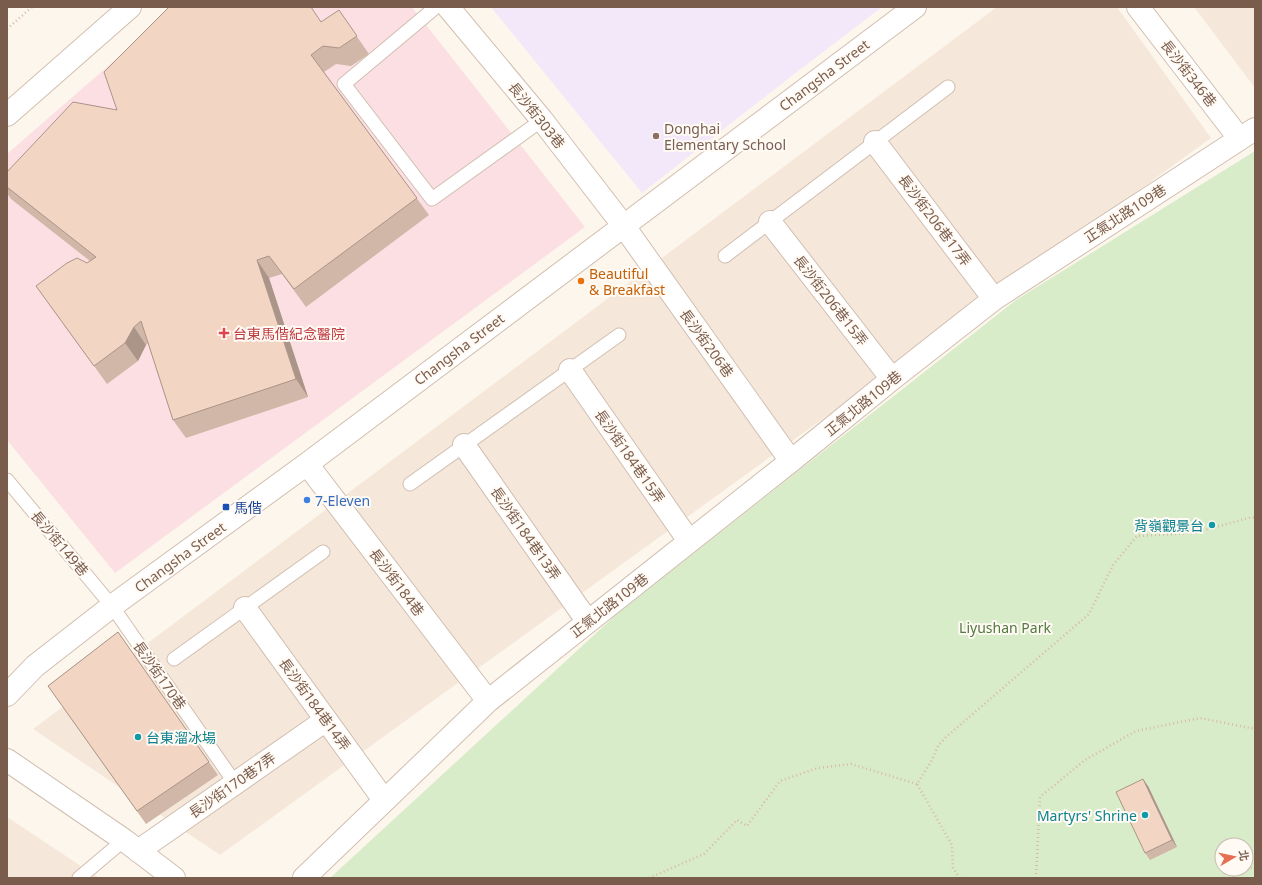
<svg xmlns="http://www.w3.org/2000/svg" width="1262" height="885" viewBox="0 0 1262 885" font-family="'Noto Sans','Noto Sans TC',sans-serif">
	<rect width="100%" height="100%" fill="#fdf6ec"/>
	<path fill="#f5e8da" d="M997,7H1117L1211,138L220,855L33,729Z
		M1194,7H1255V88Z
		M7,817L99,878H7Z"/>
	<path fill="#f3e8fa" d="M491,7H882L789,78L642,193Z"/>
	<path fill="#fbdfe3" d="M176,7H412L585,227L115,573L7,440V154Z"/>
	<path fill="#d8ecc9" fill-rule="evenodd" d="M1255,151V878H330L619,612L1016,300ZM1222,845H1246V869H1222Z"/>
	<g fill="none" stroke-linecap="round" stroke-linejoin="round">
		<defs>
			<path id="service" d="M436,7L344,84L432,199L542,120
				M725,256L948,87
				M7,480L112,606L235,783
				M410,484L619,335
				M174,659L323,552
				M79,878L124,840"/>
			<path id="minor" d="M448,7L542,120L623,225L791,461
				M1138,7L1239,138
				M7,115L130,7
				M875,142L994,299
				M770,222L892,379
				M570,370L689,541
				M464,445L588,622
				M307,464L488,701
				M245,608L384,800
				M7,695L35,666L112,606L307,464L915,7
				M7,760L124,840L174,878
				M138,851L326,720
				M304,878L488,701L791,461L892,379L994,299L1255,129"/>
		</defs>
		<use href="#service" stroke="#d1beb0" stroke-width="15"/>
		<use href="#minor" stroke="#d1beb0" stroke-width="24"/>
		<path stroke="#d9b8a5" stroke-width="2.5" stroke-dasharray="1 3" stroke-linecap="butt" d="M7,29L32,7
			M649,878L704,854L737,820L747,826L780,781L818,768L851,764L917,784
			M960,878L953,868L952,845L917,784L932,760L938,746L946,737L1089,614L1113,565L1137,536L1194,533L1252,517L1255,518
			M1036,878L1040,797L1085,760L1136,731L1200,718L1255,729
			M1229,878L1255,866"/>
		<use href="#service" stroke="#fff" stroke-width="13"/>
		<use href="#minor" stroke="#fff" stroke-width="22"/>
	</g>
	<path fill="#d1b7a8" d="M322,22L351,28L369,54L351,66L336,64L324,72L429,215L306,307L282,274L269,278L308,397L186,438L173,420L148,343L146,345L138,361L107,384L36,286L87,263L90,261L11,199L7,193V172L117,110Z
		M118,632L218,775L146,824L48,686Z
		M1148,786L1177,847L1150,860L1145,853Z"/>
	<path fill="#aa9588" d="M257,260L269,278L308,397L296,379Z
		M134,327L146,345L138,361L125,343Z
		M1143,779L1148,786L1177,847L1172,840Z"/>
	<path fill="#f3d5c3" stroke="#aa9588" d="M169,7H311L321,22L339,10L357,36L339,48L323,46L311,55L417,198L294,289L269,256L257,260L296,379L173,420L141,321L134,327L125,343L94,366L36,286L67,263L77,258L87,263L96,257L7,187V172L73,102L117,110L104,72Z
		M118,632L209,762L137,811L48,686Z
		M1143,779L1172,840L1145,853L1116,792Z"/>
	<circle fill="#8d6e63" stroke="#fffaf3" stroke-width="1.5" cx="656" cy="136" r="4"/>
	<circle fill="#e8710a" stroke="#fffaf3" stroke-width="1.5" cx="581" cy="281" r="4"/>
	<path fill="#e0444e" stroke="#fffaf3" stroke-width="1.5" d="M222 327h4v4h4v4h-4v4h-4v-4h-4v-4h4z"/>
	<circle fill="#3f7fe0" stroke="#fffaf3" stroke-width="1.5" cx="307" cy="500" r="4"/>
	<rect fill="#1a4fb4" stroke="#fffaf3" stroke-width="1.5" x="222" y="503" width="8" height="8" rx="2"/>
	<g fill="#0f9aa8" stroke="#fffaf3" stroke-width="1.5">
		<circle cx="1212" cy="525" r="4"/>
		<circle cx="138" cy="737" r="4"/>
		<circle cx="1145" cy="815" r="4"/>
	</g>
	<g text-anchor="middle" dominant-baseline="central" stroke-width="4" stroke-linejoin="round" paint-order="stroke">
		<g font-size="14" fill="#7a5c4d" stroke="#fffaf3">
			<text transform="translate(1189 73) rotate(52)">長沙街346巷</text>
			<text transform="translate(824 75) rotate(-37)">Changsha Street</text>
			<text transform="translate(537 115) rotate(51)">長沙街303巷</text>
			<text transform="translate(1125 213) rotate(-33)">正氣北路109巷</text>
			<text transform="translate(935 220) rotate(53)">長沙街206巷17弄</text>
			<text transform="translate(831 300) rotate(52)">長沙街206巷15弄</text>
			<text transform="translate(707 343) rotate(54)">長沙街206巷</text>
			<text transform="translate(459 349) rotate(-37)">Changsha Street</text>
			<text transform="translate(863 403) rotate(-39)">正氣北路109巷</text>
			<text transform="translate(630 456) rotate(55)">長沙街184巷15弄</text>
			<text transform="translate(526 533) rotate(55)">長沙街184巷13弄</text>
			<text transform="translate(60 543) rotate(50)">長沙街149巷</text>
			<text transform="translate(180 557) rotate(-36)">Changsha Street</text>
			<text transform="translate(397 582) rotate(53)">長沙街184巷</text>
			<text transform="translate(609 605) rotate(-38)">正氣北路109巷</text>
			<text transform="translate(160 675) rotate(55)">長沙街170巷</text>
			<text transform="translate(315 704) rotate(54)">長沙街184巷14弄</text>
			<text transform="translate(232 785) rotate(-35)">長沙街170巷7弄</text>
		</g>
		<g font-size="14" fill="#785e54" stroke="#fffaf3" text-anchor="start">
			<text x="664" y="128">Donghai<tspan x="664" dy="16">Elementary School</tspan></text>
		</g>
		<g font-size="14" fill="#c56008" stroke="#fffaf3" text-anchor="start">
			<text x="589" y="273">Beautiful<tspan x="589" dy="16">&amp; Breakfast</tspan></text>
		</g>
		<g font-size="14" fill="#be3a42" stroke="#fffaf3" text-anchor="start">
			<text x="233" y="333">台東馬偕紀念醫院</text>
		</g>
		<g font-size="14" fill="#366cbe" stroke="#fffaf3" text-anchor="start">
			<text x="315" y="500">7-Eleven</text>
		</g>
		<g font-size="14" fill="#164399" stroke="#fffaf3" text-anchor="start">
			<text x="234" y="507">馬偕</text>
		</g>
		<g font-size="14" fill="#0d838f" stroke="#fffaf3" text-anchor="end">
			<text x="1204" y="525">背嶺觀景台</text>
			<text x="146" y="737" text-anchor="start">台東溜冰場</text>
			<text x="1137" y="815">Martyrs' Shrine</text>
		</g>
		<g font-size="14" fill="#537a41" stroke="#fffaf3">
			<text x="1005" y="627">Liyushan Park</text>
		</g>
	</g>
	<rect width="1262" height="885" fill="none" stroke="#7a5c4d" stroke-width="16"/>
	<g transform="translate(1234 857) rotate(81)"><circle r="19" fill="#fffaf3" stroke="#cabbb1"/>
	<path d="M0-3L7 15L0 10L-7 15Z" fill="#e76f51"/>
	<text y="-6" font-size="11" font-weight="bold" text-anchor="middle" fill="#7a5c4d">北</text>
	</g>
</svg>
